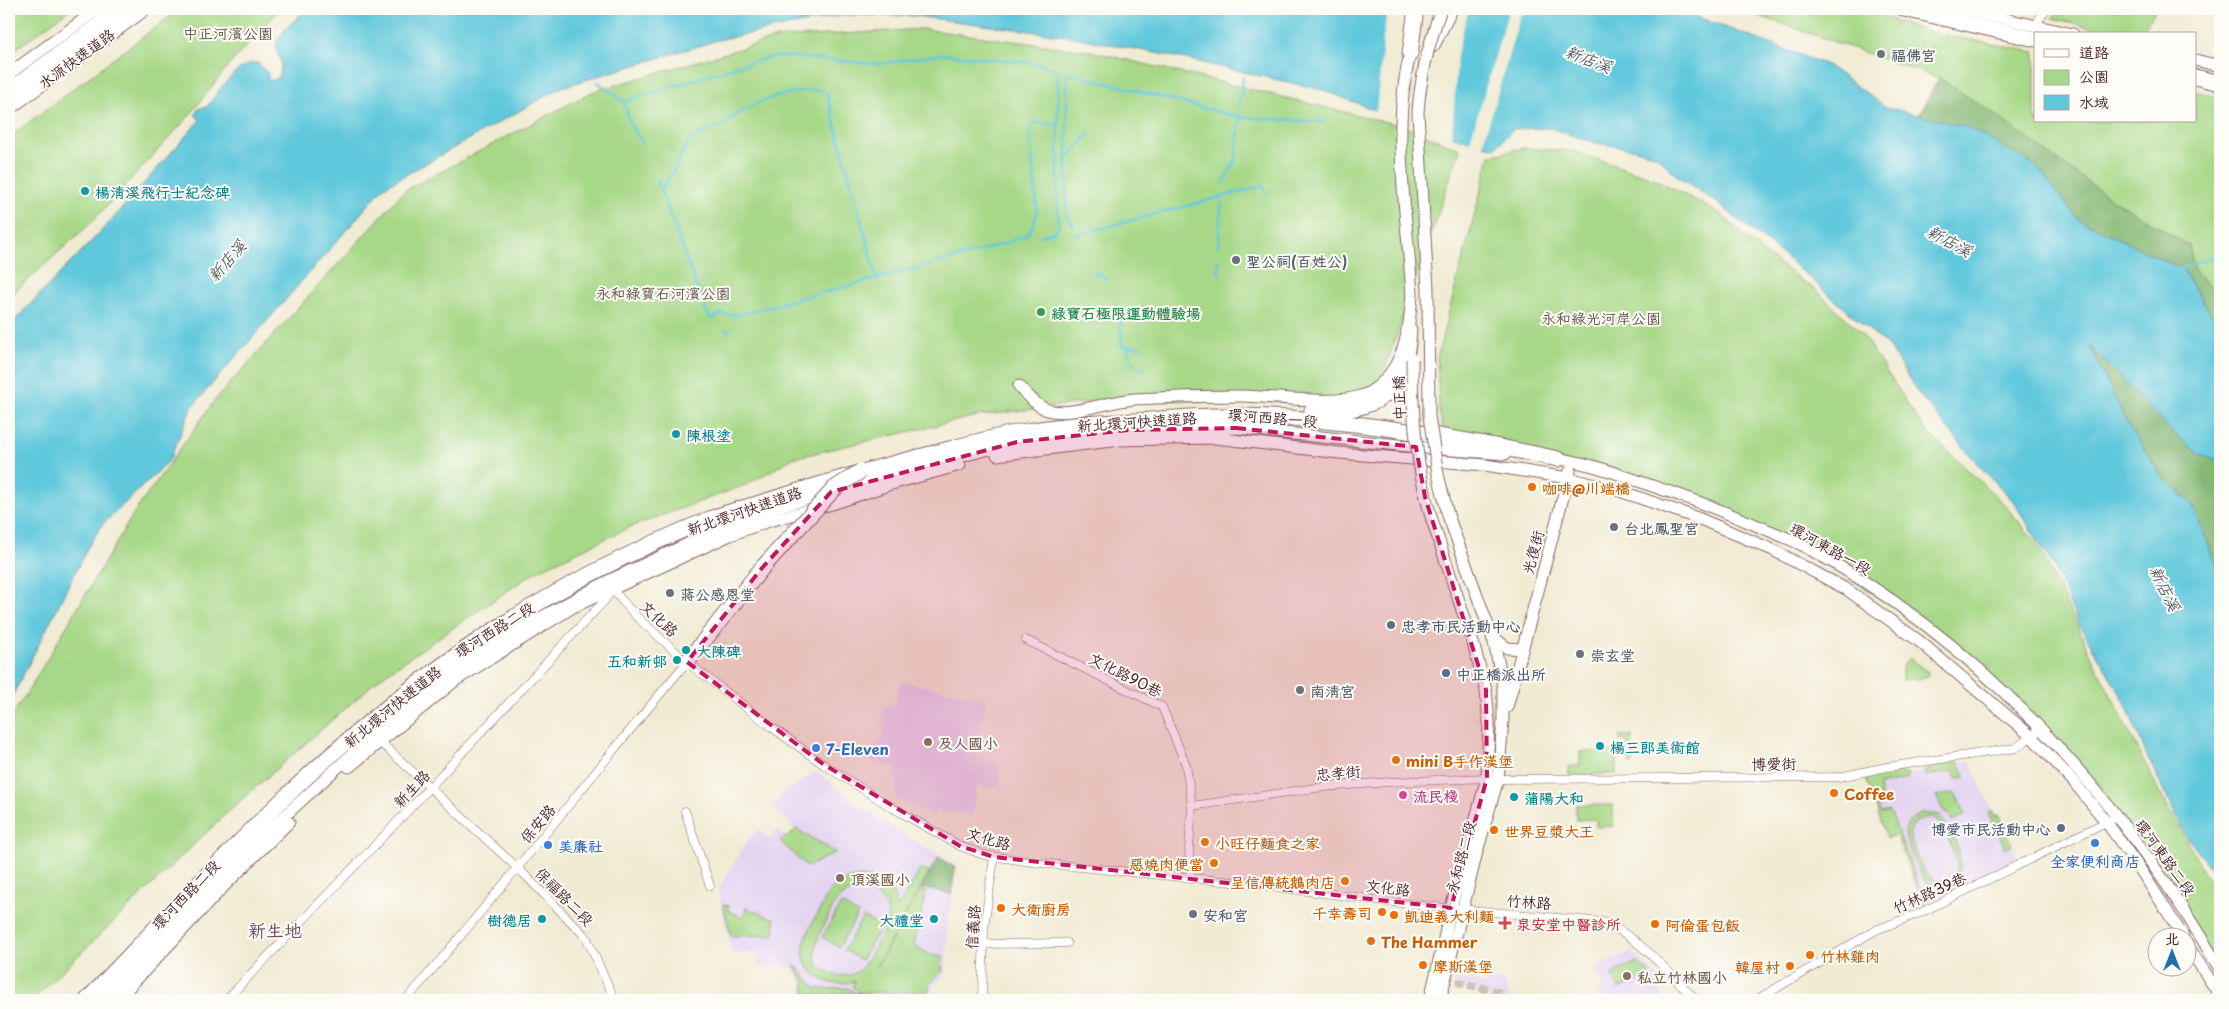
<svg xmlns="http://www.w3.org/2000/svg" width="2229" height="1009" viewBox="0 0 2229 1009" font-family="'Playpen Sans','LXGW WenKai TC',sans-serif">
	<rect width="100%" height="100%" fill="#fdfcf7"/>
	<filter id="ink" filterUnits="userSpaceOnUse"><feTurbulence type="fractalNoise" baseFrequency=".02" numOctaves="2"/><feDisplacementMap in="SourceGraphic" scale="10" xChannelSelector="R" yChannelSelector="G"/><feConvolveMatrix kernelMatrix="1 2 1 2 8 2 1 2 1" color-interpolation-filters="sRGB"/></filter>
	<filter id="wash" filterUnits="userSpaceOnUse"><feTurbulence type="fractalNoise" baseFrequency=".0096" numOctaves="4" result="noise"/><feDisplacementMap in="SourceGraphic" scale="20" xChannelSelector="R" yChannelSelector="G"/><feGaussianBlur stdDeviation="1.12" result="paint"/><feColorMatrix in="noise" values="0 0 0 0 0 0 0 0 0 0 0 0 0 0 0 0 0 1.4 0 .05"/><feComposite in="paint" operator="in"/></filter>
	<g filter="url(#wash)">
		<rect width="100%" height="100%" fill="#f1ebd3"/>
		<path fill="#e4d3f1" d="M900,681L986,699L975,757L999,762L1000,788L977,786L973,815L935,810L933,816L897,798L894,766L869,761L886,728L881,726L883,706H895Z
			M1970,761L1995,816L1999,814L2018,860L1924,905L1896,835L1887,838L1865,776L1901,770L1903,775L1930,770V766Z
			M813,773H819L852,799L853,804L874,813L875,817L957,866L947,927L946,973L933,988V992L803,997V982L792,966L758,967L757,953L732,954L718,890L745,844L758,829L769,839L778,829L787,838L795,830L774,808L783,793Z
			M1631,951L1663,982L1655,986H1657L1665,1000H1601L1596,991L1604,986L1594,969Z
			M1455,977L1486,984L1488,977L1505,982L1510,1000H1491L1490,997L1452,988Z"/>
		<path fill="#a7d887" stroke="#787c59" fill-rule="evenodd" d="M9,9H70L9,54Z
			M180,9H280L228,66L188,117L92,222L9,297V137Z
			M1739,9H1859L1934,33L2035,52V121H2195V91L2220,98V297L2195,271L2189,246L2107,196L1991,112L1939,78Z
			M2058,9H2156L2141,34H2117L2053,18Z
			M922,29L1090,51L1403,126L1460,149L1387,363L1371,402L1105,400L978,416L793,458L748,484L628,528L535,572L381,677L231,809L32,1000H9V720L27,693L134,513L215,400L404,191L592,92L777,38Z
			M1522,148L1573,151L1655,179L1721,214L1762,252L1814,289L1860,331L1924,429L2001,501L2037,543L2098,670L2166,805L2207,877L2220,892V970L2093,777L1965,654L1806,548L1672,489L1443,430L1439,411L1437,357L1490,156Z
			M1909,658L1928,672V676L1918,679L1902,680V666Z
			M1620,736H1632L1633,764H1629V757L1618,756L1616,758V774L1569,775L1568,767L1580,765V752L1628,751L1627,741H1620Z
			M1958,762L1966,777L1956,779L1954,771L1925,776L1924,771L1930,770V766Z
			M1901,770L1902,775L1907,774L1908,779L1879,785L1883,804L1878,806L1881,813L1889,811L1892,816L1926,904L1924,905L1896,835L1887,838L1865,776Z
			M1955,793L1966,814L1952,821L1948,812L1945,814L1936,796Z
			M1576,805H1613V826L1596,827V819L1576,820Z
			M1992,810L1995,816L1999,814L2013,845L2005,848L1988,812Z
			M1923,813L1939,815C1951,830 1975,872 1949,883C1941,887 1933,886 1926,882C1920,875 1917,866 1913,858C1905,838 1897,823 1923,813ZM1930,817C1945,821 1951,848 1957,861C1958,868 1956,873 1950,877C1925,893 1917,854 1910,838C1908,825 1918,819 1930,817Z
			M796,829L836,852L807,867L780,841L785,836L787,838Z
			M921,868L929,873L877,966L920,890L926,891L914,946L933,956H943L942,972L929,985V991L805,995L804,982L794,965L797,967L816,989L848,988L855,993H861L852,987L855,981C841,985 831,985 818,977C792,958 806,934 818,913C823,904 827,893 834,887C850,873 876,875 890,890C894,895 896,902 898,907ZM862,889C910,903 878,941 862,968C855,975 847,977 837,975C802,967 817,937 828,917C832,909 836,899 844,895C849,891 856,890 862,889Z
			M723,904L729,906L728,911L743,917L746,908L775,919L774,935L731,936Z
			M841,904L858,914L839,947L822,937Z
			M863,917L881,927L861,960L844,950Z
			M1637,962L1650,974L1619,989L1611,974Z"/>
		<path fill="#85b874" stroke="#686c50" d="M1939,78L1991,112L2107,196L2189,246L2195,271L2220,297V328L2182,269L2078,219L2036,166L1919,115Z
			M2089,344L2173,433L2197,453L2220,461V573L2192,504L2162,476L2127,424Z
			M938,857L955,868L951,894L921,888Z"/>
		<path fill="#60c8dc" stroke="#557484" d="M307,9H1676L1827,65L1886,107L1970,128L2036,166L2078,219L2182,269L2220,328V461L2197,453L2173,433L2090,346L2127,424L2162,476L2192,504L2220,573V879L2185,835L2147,756L2124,700L2078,623L2054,567L2013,501L1975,461L1918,393L1889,347L1782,254L1713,200L1677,176L1657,156L1636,149L1596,143L1550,128L1513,129L1495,148L1421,128L1323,90L1181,58L1068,36L915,16L843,15L722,39L562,87L384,187L192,407L169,461L102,525L88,547L9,703V326L109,223L200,120L195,115L199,108L207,107C218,92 238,61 258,63L268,73V81L277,79C288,59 274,56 276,45C279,31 297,19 307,9Z"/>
		<path fill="#f1ebd3" d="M1389,9H1470L1466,18L1457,55L1452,139L1420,130L1376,113L1384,29Z
			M1509,9H1522L1482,147L1469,144Z"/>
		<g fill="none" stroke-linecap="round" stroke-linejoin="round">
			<path stroke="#60c8dc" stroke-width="2.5" d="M598,82L624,102L631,126L643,143
				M624,102L741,65L772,57H791L878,64L942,54L1033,63L1055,69L1057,70L1058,83V227L1054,232L1041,236
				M1239,106L1243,77
				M1238,114V117L1324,122
				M1067,159L1090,133
				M657,180L706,311L710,317L714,319
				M1224,183L1236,158L1240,118
				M660,187H663L671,176L689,141C699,133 713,130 725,124C728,122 730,119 733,117C755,100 796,88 823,91L827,94L877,279
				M1074,226L1067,217V74L1069,73L1238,117
				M1076,235L1263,186L1267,193
				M1218,245L1222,197
				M1218,260L1219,274
				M937,263C952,259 1023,241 1030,231C1040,219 1036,190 1034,175C1033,160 1029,145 1030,130L1033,123L1058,124
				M2180,269L2220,254
				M1092,273L1100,274L1107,279
				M822,293L931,264
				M1116,303L1115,309L1120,319L1122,346L1141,347
				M713,319L720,314L738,315L816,294
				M726,329L730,333
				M1127,347L1133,363L1143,370"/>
		</g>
	</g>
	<g filter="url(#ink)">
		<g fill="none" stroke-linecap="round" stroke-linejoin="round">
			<path stroke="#d0c2b1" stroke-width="8" stroke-dasharray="8 4" stroke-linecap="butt" d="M1445,979L1498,992L1500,1000"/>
			<defs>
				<path id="street" d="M2037,26L2039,19L2047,9
					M610,587L638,618L687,662L773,728L823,764L893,808L960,846L984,855L1039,863L1253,884L1425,906L1603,922C1637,935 1670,974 1696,1000
					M1026,640L1162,707L1186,765L1192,806L1189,849L1191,879
					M378,740L524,874L586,937L615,1000
					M1498,779L1839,777L1887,767L2016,748L2042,728
					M1192,806L1323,787L1389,782L1487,778
					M685,811L710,886
					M984,944L1067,943
					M226,1000L400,819L606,599L612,590
					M406,1000C502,890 592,774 687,662
					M982,1000L984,928L994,857
					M1756,1000L1876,930L1920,913L2110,820"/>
				<path id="secondary" d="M1960,9L2073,34
					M1412,47C1389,127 1408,215 1412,297
					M2195,60L2220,66
					M9,74L98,9
					M1019,386C1028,395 1038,409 1052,411C1074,415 1110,401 1134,399C1169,397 1204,396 1240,396C1273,396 1343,408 1370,392C1405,370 1410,328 1412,292
					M997,455L1120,440L1216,438L1339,453L1485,465L1568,478L1620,491L1700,519L1773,550L1846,589L1919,641L2031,736L2074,782L2107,823L2140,869L2183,936
					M1550,458C1589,461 1628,478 1664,490C1696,500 1727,513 1758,526C1772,532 1788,538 1802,545C1980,640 2119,796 2220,969
					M1492,636L1507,648L1521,649
					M1507,707L1570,471
					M349,767L456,680L573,607L730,535L769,521L832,504L888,485L960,465
					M2186,943L2220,996
					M103,1000L254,844L373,735L443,680L473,658L527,625L608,581L724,527L775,508L912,469L1017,442L1128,430L1236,428L1427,448L1505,454
					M117,1000L226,884L289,822
					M1430,1000L1451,908L1487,778L1489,724L1486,690L1473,643L1432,520
					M1440,1000L1477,852L1498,779L1503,721V685L1494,642L1448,515"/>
				<path id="highway" d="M1904,9L2035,39
					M1432,45L1450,9
					M1410,54L1416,9
					M2195,77L2220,83
					M9,91L120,9
					M9,107L143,9
					M1312,410C1346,413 1388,408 1402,372C1407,358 1408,344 1409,330
					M87,1000C200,882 311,759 444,664C525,606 616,557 707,520C730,511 755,505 779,497C821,484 864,471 907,460C944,451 982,439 1020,432C1059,425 1098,423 1136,421C1164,419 1192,416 1220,416C1330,415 1450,436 1558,459"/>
			</defs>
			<use href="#street" stroke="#846666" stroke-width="9"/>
			<use href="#secondary" stroke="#846666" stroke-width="13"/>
			<use href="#highway" stroke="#846666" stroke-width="17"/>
			<use href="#street" stroke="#fff" stroke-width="8"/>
			<use href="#secondary" stroke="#fff" stroke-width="11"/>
			<use href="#highway" stroke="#fff" stroke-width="15"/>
			<defs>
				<path id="secondary-bridge" d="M1441,9C1429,43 1420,77 1418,113L1428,290L1429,416L1438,474L1448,515
					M1412,359C1412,414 1416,467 1432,520"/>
				<path id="highway-bridge" d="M687,662L762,568L812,513L835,488L861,471"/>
			</defs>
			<use href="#secondary-bridge" stroke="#846666" stroke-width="13" stroke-linecap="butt"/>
			<use href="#highway-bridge" stroke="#846666" stroke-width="17" stroke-linecap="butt"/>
			<use href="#secondary-bridge" stroke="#fff" stroke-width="11"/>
			<use href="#highway-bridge" stroke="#fff" stroke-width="15"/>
		</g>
	</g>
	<path fill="#c2185b" fill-opacity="0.2" stroke="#c2185b" stroke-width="4" stroke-dasharray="10 6" stroke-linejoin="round" d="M1236,428L1416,447L1425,497L1486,690L1487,778L1451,908L994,857L960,846L823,764L687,662L762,568L831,492L1017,442L1128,430Z"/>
	<g fill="#6b7280" stroke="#fdfcf7" stroke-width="2">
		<circle cx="1881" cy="54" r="5"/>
		<circle cx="1236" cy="260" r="5"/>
		<circle cx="1614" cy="527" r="5"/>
		<circle cx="670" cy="593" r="5"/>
		<circle cx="1580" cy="654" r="5"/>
		<circle cx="1300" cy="690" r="5"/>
		<circle cx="1193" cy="914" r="5"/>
	</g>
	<g fill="#0f9aa8" stroke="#fdfcf7" stroke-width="2">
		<circle cx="85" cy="191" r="5"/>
		<circle cx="676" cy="434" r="5"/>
		<circle cx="686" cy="650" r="5"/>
		<circle cx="677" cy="660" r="5"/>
		<circle cx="1600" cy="746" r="5"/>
		<circle cx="1514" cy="797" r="5"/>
		<circle cx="542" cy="919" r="5"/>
		<circle cx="934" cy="919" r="5"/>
	</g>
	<circle fill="#2e9e5b" stroke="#fdfcf7" stroke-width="2" cx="1041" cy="312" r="5"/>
	<g fill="#e8710a" stroke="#fdfcf7" stroke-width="2">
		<circle cx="1532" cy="487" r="5"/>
		<circle cx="1396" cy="760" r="5"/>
		<circle cx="1834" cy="793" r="5"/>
		<circle cx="1494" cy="830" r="5"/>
		<circle cx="1205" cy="842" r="5"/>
		<circle cx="1214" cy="863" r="5"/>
		<circle cx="1345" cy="881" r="5"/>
		<circle cx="1001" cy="908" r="5"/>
		<circle cx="1382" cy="912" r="5"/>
		<circle cx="1394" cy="915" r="5"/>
		<circle cx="1655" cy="924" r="5"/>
		<circle cx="1371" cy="941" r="5"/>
		<circle cx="1810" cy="955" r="5"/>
		<circle cx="1423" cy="965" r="5"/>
		<circle cx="1790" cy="966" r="5"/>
	</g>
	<g fill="#5c6f8a" stroke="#fdfcf7" stroke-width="2">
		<circle cx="1391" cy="625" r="5"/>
		<circle cx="1446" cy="673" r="5"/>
		<circle cx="2061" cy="828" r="5"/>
	</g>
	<g fill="#8d6e63" stroke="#fdfcf7" stroke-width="2">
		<circle cx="928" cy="742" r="5"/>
		<circle cx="840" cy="878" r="5"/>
		<circle cx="1627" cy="976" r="5"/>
	</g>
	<g fill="#3f7fe0" stroke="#fdfcf7" stroke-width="2">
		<circle cx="816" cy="748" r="5"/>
		<circle cx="2095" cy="843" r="5"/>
		<circle cx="548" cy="845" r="5"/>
	</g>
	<circle fill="#d1479c" stroke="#fdfcf7" stroke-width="2" cx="1403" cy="795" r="5"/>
	<path fill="#e0444e" stroke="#fdfcf7" stroke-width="2" d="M1502.5 915.5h5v5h5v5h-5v5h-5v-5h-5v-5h5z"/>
	<g text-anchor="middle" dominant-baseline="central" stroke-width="4" stroke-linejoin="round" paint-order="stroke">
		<g font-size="15" fill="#665647" stroke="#fdfcf7">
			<text x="228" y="32">中正河濱公園</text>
			<text x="663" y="292">永和綠寶石河濱公園</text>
			<text x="1601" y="317">永和綠光河岸公園</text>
		</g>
		<g font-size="15" font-weight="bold" fill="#5b616d" stroke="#fdfcf7" text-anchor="start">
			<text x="1891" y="54">福佛宮</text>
			<text x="1246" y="260">聖公祠(百姓公)</text>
			<text x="1624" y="527">台北鳳聖宮</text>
			<text x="680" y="593">蔣公感恩堂</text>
			<text x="1590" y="654">崇玄堂</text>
			<text x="1310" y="690">南清宮</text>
			<text x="1203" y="914">安和宮</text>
		</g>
		<g font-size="15" fill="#4a1f2b" stroke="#fdfcf7">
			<text transform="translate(76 58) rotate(-36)">水源快速道路</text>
			<text transform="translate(1398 398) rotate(-92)">中正橋</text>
			<text transform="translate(1273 417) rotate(5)">環河西路一段</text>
			<text transform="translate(1137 421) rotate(-4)">新北環河快速道路</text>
			<text transform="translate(744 510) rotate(-19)">新北環河快速道路</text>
			<text transform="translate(1831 548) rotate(29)">環河東路一段</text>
			<text transform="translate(1532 552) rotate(-75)">光復街</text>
			<text transform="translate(660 618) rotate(43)">文化路</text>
			<text transform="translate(494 629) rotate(-32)">環河西路二段</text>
			<text transform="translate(1126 674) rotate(27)">文化路90巷</text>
			<text transform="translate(392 706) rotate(-39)">新北環河快速道路</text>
			<text transform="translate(1774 763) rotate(-1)">博愛街</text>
			<text transform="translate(1338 772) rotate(-5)">忠孝街</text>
			<text transform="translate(411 788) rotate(-47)">新生路</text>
			<text transform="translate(537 823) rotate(-50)">保安路</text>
			<text transform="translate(989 838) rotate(16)">文化路</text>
			<text transform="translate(1460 857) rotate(-75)">永和路二段</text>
			<text transform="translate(2166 857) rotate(54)">環河東路二段</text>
			<text transform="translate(1388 887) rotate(7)">文化路</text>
			<text transform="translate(1929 892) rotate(-24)">竹林路39巷</text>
			<text transform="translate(185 894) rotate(-46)">環河西路二段</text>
			<text transform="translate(565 896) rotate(45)">保福路二段</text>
			<text transform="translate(1529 901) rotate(4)">竹林路</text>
			<text transform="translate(972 927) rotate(-86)">信義路</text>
		</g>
		<g font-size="15" font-weight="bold" fill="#0d838f" stroke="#fdfcf7" text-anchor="start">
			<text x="95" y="191">楊清溪飛行士紀念碑</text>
			<text x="686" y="434">陳根塗</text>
			<text x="696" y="650">大陳碑</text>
			<text x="667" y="660" text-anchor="end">五和新邨</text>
			<text x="1610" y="746">楊三郎美術館</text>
			<text x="1524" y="797">蒲陽大和</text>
			<text x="532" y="919" text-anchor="end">樹德居</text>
			<text x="924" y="919" text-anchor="end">大禮堂</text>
		</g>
		<g font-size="15" font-weight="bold" fill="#27864d" stroke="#fdfcf7" text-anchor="start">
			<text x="1051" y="312">綠寶石極限運動體驗場</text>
		</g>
		<g font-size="15" font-weight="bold" fill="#c56008" stroke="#fdfcf7" text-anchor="start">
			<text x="1542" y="487">咖啡@川端橋</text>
			<text x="1406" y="760">mini B手作漢堡</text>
			<text x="1844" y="793">Coffee</text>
			<text x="1504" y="830">世界豆漿大王</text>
			<text x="1215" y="842">小旺仔麵食之家</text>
			<text x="1204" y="863" text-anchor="end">惡燒肉便當</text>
			<text x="1335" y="881" text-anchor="end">呈信傳統鵝肉店</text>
			<text x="1011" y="908">大衛廚房</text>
			<text x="1372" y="912" text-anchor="end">千幸壽司</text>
			<text x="1404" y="915">凱迪義大利麵</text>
			<text x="1665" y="924">阿倫蛋包飯</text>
			<text x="1381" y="941">The Hammer</text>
			<text x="1820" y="955">竹林雞肉</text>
			<text x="1433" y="965">摩斯漢堡</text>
			<text x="1780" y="966" text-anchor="end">韓屋村</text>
		</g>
		<g font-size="15" font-weight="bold" fill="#4e5e75" stroke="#fdfcf7" text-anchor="start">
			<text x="1401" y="625">忠孝市民活動中心</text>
			<text x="1456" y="673">中正橋派出所</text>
			<text x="2051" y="828" text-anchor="end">博愛市民活動中心</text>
		</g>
		<g font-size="15" font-weight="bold" fill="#785e54" stroke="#fdfcf7" text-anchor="start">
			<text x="938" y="742">及人國小</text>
			<text x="850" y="878">頂溪國小</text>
			<text x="1637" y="976">私立竹林國小</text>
		</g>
		<g font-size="15" font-weight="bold" fill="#366cbe" stroke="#fdfcf7" text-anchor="start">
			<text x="826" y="748">7-Eleven</text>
			<text x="558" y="845">美廉社</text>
			<text x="2095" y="860" text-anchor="middle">全家便利商店</text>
		</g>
		<g font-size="15" font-weight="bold" fill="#b23c85" stroke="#fdfcf7" text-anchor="start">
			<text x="1413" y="795">流民棧</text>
		</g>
		<g font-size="15" font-weight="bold" fill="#be3a42" stroke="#fdfcf7" text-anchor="start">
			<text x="1516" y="923">泉安堂中醫診所</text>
		</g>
		<g font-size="16" font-style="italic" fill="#525a69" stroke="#fdfcf7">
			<text transform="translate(1589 58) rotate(21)">新店溪</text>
			<text transform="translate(1950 240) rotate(28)">新店溪</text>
			<text transform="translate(226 260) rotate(-49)">新店溪</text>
			<text transform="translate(2166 588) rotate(64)">新店溪</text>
		</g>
		<g font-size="18" fill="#704a60" stroke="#fdfcf7">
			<text x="275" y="929">新生地</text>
		</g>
	</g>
	<rect width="2229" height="1009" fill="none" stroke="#fdfcf7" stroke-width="30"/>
	<rect x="2034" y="32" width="162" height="90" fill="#fdfcf7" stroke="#b5a4a5"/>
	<rect x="2044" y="49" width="25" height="8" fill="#ffffff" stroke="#b5a4a5"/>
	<text x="2079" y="58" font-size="15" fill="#4a1f2b">道路</text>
	<rect x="2044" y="70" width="25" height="15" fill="#a7d887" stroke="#b5a4a5"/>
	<text x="2079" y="82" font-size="15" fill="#4a1f2b">公園</text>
	<rect x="2044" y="95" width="25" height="15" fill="#60c8dc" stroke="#b5a4a5"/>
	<text x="2079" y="108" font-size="15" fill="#4a1f2b">水域</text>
	<g transform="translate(2172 952)"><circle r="24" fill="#fdfcf7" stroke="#b5a4a5"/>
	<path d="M0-4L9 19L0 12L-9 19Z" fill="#1f6fb2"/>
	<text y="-8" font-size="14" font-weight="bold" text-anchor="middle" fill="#4a1f2b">北</text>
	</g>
</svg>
